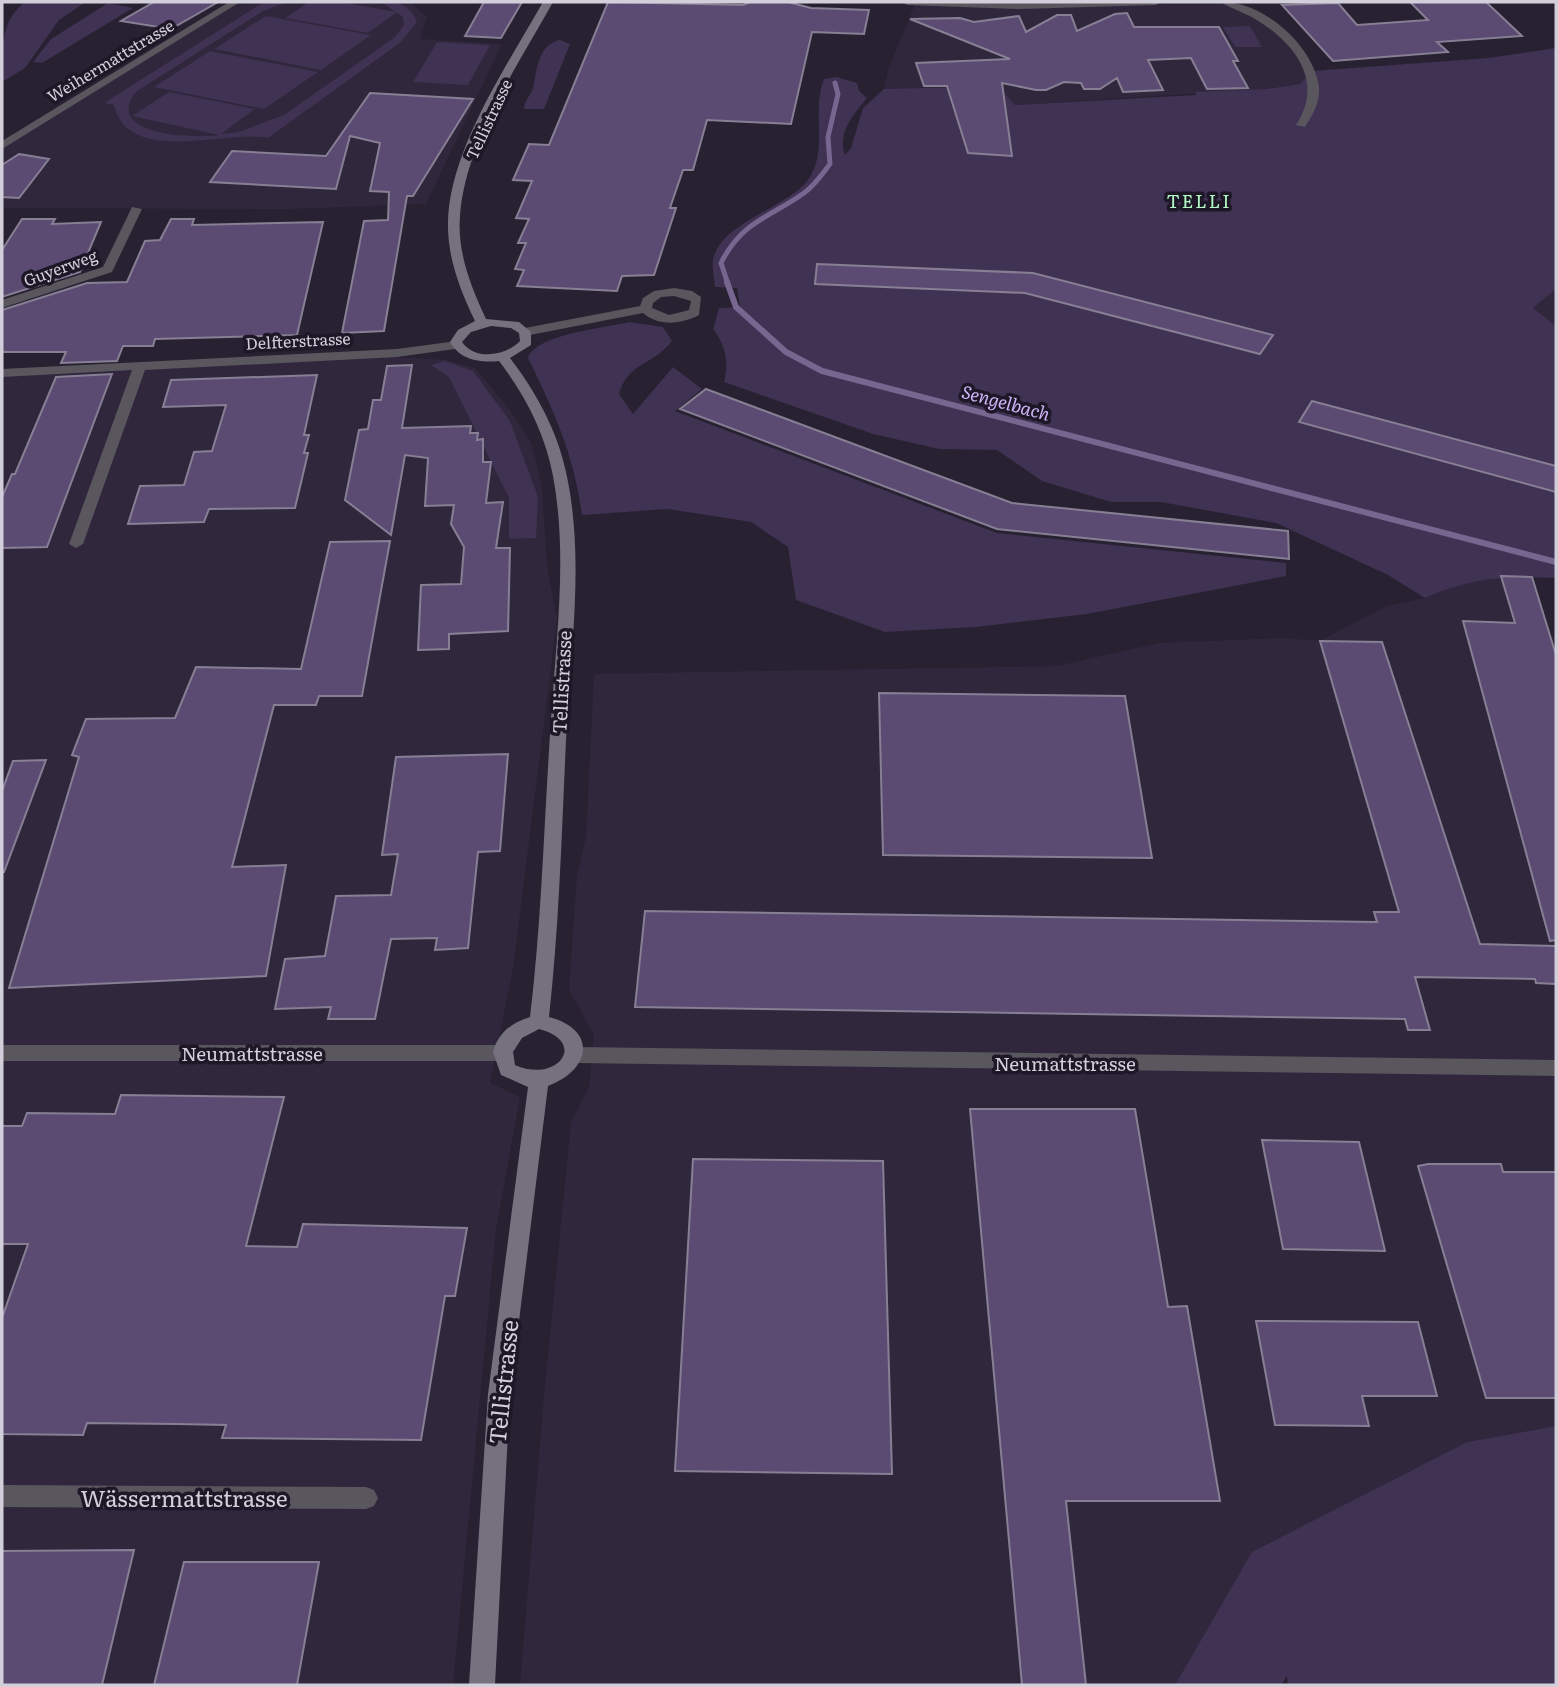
<svg xmlns="http://www.w3.org/2000/svg" width="1558" height="1687" viewBox="0 0 1558 1687" font-family="Literata,serif">
	<rect width="100%" height="100%" fill="#272131"/>
	<path fill="#30273d" d="M235,2H410L427,17L420,39L502,44L426,204L289,209L2,208V146Z
		M916,2L1019,6L1226,2L1247,8L1272,24L1312,71L1300,84L1266,89L1015,105L998,86L884,89L889,67Z
		M1556,289V326L1533,308Z
		M363,355L446,360L475,368L509,409L531,442L536,461L542,487L547,565L557,619L513,969L490,1083L520,1097L496,1229L453,1685H2V373Z
		M1501,576L1532,577L1556,654V1426L1467,1442L1253,1552L1175,1685H520L544,1395L571,1122L589,1087L594,1034L569,990L577,875L586,838L594,674L1057,666L1159,643L1282,638L1320,641L1386,606L1425,598L1464,582Z"/>
	<path fill="#3f3252" d="M25,2H86L59,20L25,68L2,82C2,49 0,21 25,2Z
		M264,2H287L263,11L137,91C100,135 194,139 219,135L132,116L169,92L255,109L221,134L239,132L284,115L395,37L404,25L403,17L381,2C399,2 410,4 417,22L401,42L268,138C229,129 128,167 114,105L104,103Z
		M309,2H340L397,12L368,33L285,18Z
		M108,3L133,8L42,63L33,62L51,39Z
		M266,16L371,35L321,70L214,49Z
		M1250,26L1262,47H1235L1223,27Z
		M560,40L570,44L544,109H524C524,100 533,93 534,84C537,66 539,45 560,40Z
		M437,42L490,45L468,85L413,82Z
		M1556,48V289L1533,308L1556,326V578C1501,577 1477,576 1425,598L1388,575L1276,523L1161,502H1111L1042,481L997,450L939,449L873,434L724,382C729,362 726,346 713,329L719,308L740,307L737,288L715,287C714,278 712,268 713,260C719,223 790,206 808,180C829,151 811,111 824,79L836,77L857,83L859,91L867,98C854,114 837,133 845,155L851,148L863,108L884,89L998,86L1015,105L1196,95L1195,92L1266,89L1300,84L1312,71L1488,58Z
		M210,51L318,72L264,109L154,87Z
		M629,322L663,327L672,341C654,365 628,362 619,394L633,414L673,367L702,389L675,411L997,533L1286,563V576L1087,614L976,627L885,632L796,600L788,547L751,522L668,509L582,515C574,455 554,411 528,358C536,334 605,328 629,322Z
		M445,361L473,371L510,421L538,497L536,538L509,539V498L449,377L431,365Z
		M1556,1426V1685H1288L1287,1676L1281,1685H1175L1252,1552L1467,1442Z"/>
	<g fill="none" stroke-linecap="round" stroke-linejoin="round">
		<path stroke="#766690" stroke-width="5" d="M728,284L721,263C742,221 769,218 804,193C815,185 822,174 830,164L828,137L838,94L835,83"/>
		<path stroke="#766690" stroke-width="6" d="M727,282L736,307L786,352L822,371L1556,562"/>
	</g>
	<path fill="#5b4b73" stroke="#877f94" stroke-width="2" d="M154,2H218L171,29L121,21Z
		M484,2H522L501,38L465,36Z
		M608,2L743,5L750,2H788L811,8L869,10L864,34L812,32L791,124L707,120L693,170H683L670,208H676L654,275L622,276L617,291L517,286L524,270L515,269L526,243H518L529,219L516,218L532,181L513,180L529,144L549,145Z
		M1410,2H1486L1522,36L1437,42L1448,52L1333,61L1282,5L1338,3L1357,25L1428,20Z
		M1127,13L1134,27H1219L1238,61H1233L1248,88L1207,89L1191,58L1148,60L1163,90L1123,92L1117,78L1100,89H1084L1081,83L1064,82L1046,90H1036L1002,83L1012,156L968,153L947,86H924L916,63L1010,59L910,19L960,18L974,22L1019,16L1026,32L1057,15H1071L1077,31L1115,14Z
		M370,93L473,99L413,196H407L384,331L342,333L364,221L388,220L389,192L370,191L380,143L350,136L336,189L210,182L232,151L326,156Z
		M19,154L49,159L19,198L2,197V165Z
		M22,219H55L52,224L101,222L80,272L2,297V250Z
		M171,219H194L192,225L323,222L297,335L155,339L153,346H123L117,361L61,363L66,352H2V310L87,283L127,282L145,241L160,240Z
		M817,264L1033,273L1273,335L1260,354L1025,293L815,284Z
		M412,365L402,428L471,426L470,433H478L477,440L483,439V462H491L486,503L503,502L496,548H510L508,631L449,634V649L418,650L421,585L461,584L464,547L451,524L454,505L425,506L428,458L405,455L391,535L345,500L359,430L368,429L373,400H381L387,366Z
		M112,374L47,547L2,548V497L12,474H15L56,377Z
		M317,375L304,435H309L304,453H308L295,508L209,509L204,522L128,524L140,486L184,485L194,452L212,451L226,405L163,407L171,380Z
		M706,389L1012,503L1288,531L1289,559L997,529L680,409Z
		M1312,401L1556,466V492L1299,422Z
		M390,541L362,696H319L316,705H274L232,867L286,865L266,976L9,988L79,757L72,755L86,719L175,718L196,667L301,669L330,542Z
		M1501,576L1532,577L1556,655V940L1550,941L1463,621L1515,623Z
		M1320,641L1382,642L1480,944L1556,946V984L1536,983L1535,979L1415,977L1430,1030H1408L1405,1019L635,1007L645,911L1377,922L1374,912H1399Z
		M879,693L1125,696L1152,858L883,855Z
		M508,754L500,851L478,852L468,948L435,950L437,938L391,939L375,1019H328L331,1007L275,1009L285,959L325,956L336,896L391,895L398,854L382,855L396,757Z
		M46,760L4,872H2V791L13,761Z
		M121,1095L284,1097L246,1246L297,1247L303,1224L467,1228L455,1296H445L421,1440L222,1438L226,1425L177,1424L87,1423L83,1435L2,1434V1318L28,1244H2V1126H22L27,1113L115,1114Z
		M970,1109H1135L1168,1307L1187,1306L1220,1501H1066L1086,1685H1022Z
		M1262,1140L1359,1142L1385,1251L1283,1249Z
		M693,1159L883,1161L892,1474L675,1471Z
		M1428,1164H1501L1503,1172H1556V1398H1486L1418,1166Z
		M1256,1321L1418,1322L1437,1396H1362L1369,1426L1275,1425Z
		M134,1550L102,1685H2V1551Z
		M184,1562H319L297,1685H154Z"/>
	<g fill="none" stroke-linecap="round" stroke-linejoin="round">
		<path fill="#59565e" fill-rule="evenodd" d="M229,2H240L2,149V141Z
			M902,2H1161L1156,5L1019,9L907,5Z
			M1221,2C1262,0 1314,46 1319,87C1320,103 1313,114 1305,127L1296,125C1325,81 1294,42 1255,19C1244,12 1231,9 1221,2Z
			M132,207L142,209L112,272L2,308V300L103,267Z
			M674,288L692,291L701,297L699,315C681,324 660,327 643,313L525,336L519,332L525,328L640,306L643,298L654,291ZM674,296L691,301L689,310L669,315L652,308L653,303L661,297Z
			M457,341L463,345L462,348L397,357L145,370L83,544L76,548L69,544L132,370L2,377V369L397,349Z
			M2,1045H502L509,1048L512,1053L509,1058L502,1061H2Z
			M575,1047L1556,1060V1076L575,1063L568,1060L565,1055L568,1050Z
			M2,1485L366,1487L374,1490L378,1498L374,1506L366,1509L2,1507Z"/>
		<path fill="#76717f" fill-rule="evenodd" d="M543,2H553C518,65 465,143 460,216C457,252 471,287 486,319L519,322L531,332V345L510,358C536,392 557,430 566,472C584,553 572,638 567,720C562,819 560,918 549,1017C598,1030 591,1070 548,1086L510,1394L495,1685H469L488,1394L528,1087L501,1075L493,1052C498,1033 511,1023 530,1017C542,918 544,819 551,720C556,638 568,556 553,476C545,433 525,395 499,361C480,363 460,360 450,342L458,330L475,321C461,292 449,262 448,229C446,154 507,66 543,2ZM491,326L511,328L519,333L520,341C506,356 475,361 462,342L471,332ZM539,1029C589,1042 557,1084 515,1065L513,1052L522,1038Z"/>
	</g>
	<g text-anchor="middle" dominant-baseline="central" stroke-width="7" stroke-linejoin="round" paint-order="stroke">
		<g font-size="16" fill="#d3cfda" stroke="#1e1727">
			<text transform="translate(110 60) rotate(-31)">Weihermattstrasse</text>
			<text transform="translate(488 119) rotate(-65)">Tellistrasse</text>
			<text transform="translate(60 267) rotate(-20)">Guyerweg</text>
			<text transform="translate(298 340) rotate(-3)">Delfterstrasse</text>
		</g>
		<g font-size="18" letter-spacing="2" fill="#b2f8c4" stroke="#1e1727">
			<text x="1199" y="200">TELLI</text>
		</g>
		<g font-size="18" font-style="italic" fill="#cfb5f8" stroke="#1e1727">
			<text transform="translate(1006 402) rotate(15)">Sengelbach</text>
		</g>
		<g font-size="19" fill="#d3cfda" stroke="#1e1727">
			<text transform="translate(561 682) rotate(-87)">Tellistrasse</text>
			<text x="252" y="1053">Neumattstrasse</text>
			<text x="1065" y="1063">Neumattstrasse</text>
		</g>
		<g font-size="23" fill="#d3cfda" stroke="#1e1727">
			<text transform="translate(502 1382) rotate(-84)">Tellistrasse</text>
			<text x="184" y="1497">Wässermattstrasse</text>
		</g>
	</g>
	<rect width="1558" height="1687" fill="none" stroke="#d3cfda" stroke-width="7"/>
</svg>
